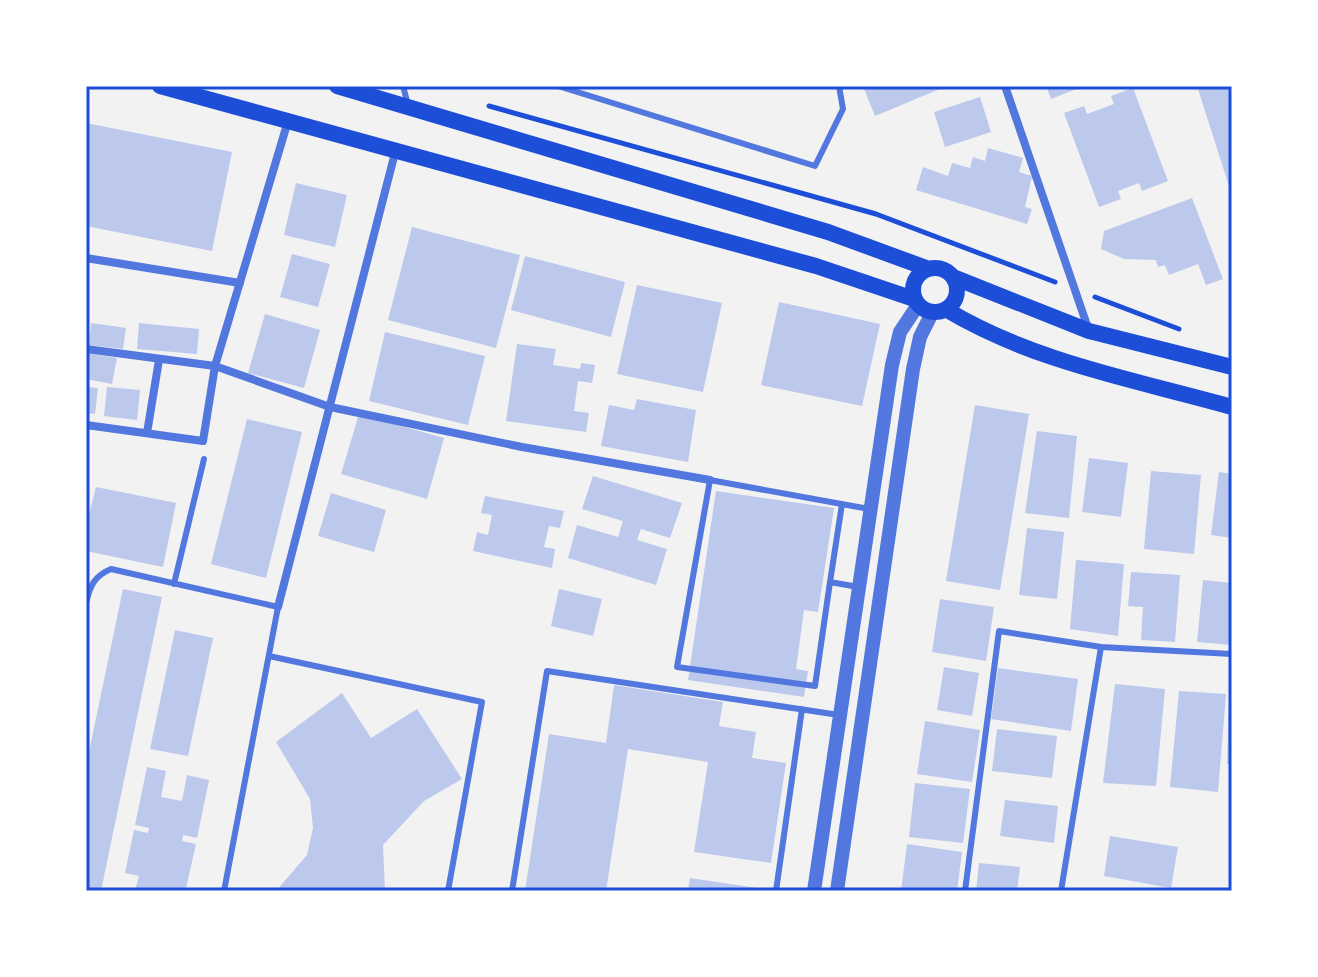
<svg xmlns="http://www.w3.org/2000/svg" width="1318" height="977" viewBox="0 0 1318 977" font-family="'Alegreya Sans',sans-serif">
	<rect width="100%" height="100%" fill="#f2f2f2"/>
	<path fill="#bdc9ec" d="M863,86H947L875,116Z
		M1046,86H1084L1051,99Z
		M1197,86H1232V185L1229,186Z
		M1133,88L1168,181L1142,191L1139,183L1118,191L1121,199L1099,207L1064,113L1084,106L1087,114L1114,104L1111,96Z
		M980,97L991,132L945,147L934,112Z
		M86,123L232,152L212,251L86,226Z
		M988,148L1023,158L1019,172L1032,176L1025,207L1032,209L1027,224L916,190L923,167L948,176L952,163L970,168L973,157L985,161Z
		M296,183L347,195L335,247L284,235Z
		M1192,198L1223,279L1206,285L1198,264L1169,275L1165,265L1158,267L1156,260L1124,259L1101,249L1104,231Z
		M412,227L520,255L496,348L388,320Z
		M292,254L330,264L318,307L280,297Z
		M525,256L625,282L611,337L511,310Z
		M637,285L722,303L703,392L617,374Z
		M779,302L880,324L862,406L761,385Z
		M265,314L320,330L304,388L248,373Z
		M91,323L126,328L123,349L89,345Z
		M139,323L199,329L197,354L137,349Z
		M385,332L485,356L468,425L369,401Z
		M517,344L556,349L553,365L580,369L581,363L595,365L592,383L578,381L574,411L589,413L586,432L506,421Z
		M86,353L117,358L112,384L86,379Z
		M86,387L98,388L95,414L86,413Z
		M107,387L140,390L137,420L104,416Z
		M637,399L696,410L688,462L601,446L609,405L634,410Z
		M975,405L1029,414L1000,590L946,581Z
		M359,414L444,438L427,499L341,474Z
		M247,419L302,432L266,578L211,564Z
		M1037,431L1077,436L1069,518L1025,513Z
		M1089,458L1128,463L1121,517L1082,512Z
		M1151,471L1201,475L1194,554L1144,549Z
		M1219,472L1232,474V538L1211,535Z
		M593,476L682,503L670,538L641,529L637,540L667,549L656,585L568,558L577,525L618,537L623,521L582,509Z
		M96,487L176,503L163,567L86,551V526Z
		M716,491L834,508L818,612L804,610L796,669L808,671L804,697L688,680Z
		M331,493L386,510L374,552L318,536Z
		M485,496L564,511L560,528L549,526L544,547L555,549L552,568L473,551L477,532L488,535L492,515L481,513Z
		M1027,528L1064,532L1057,599L1019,595Z
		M1076,560L1124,564L1118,636L1070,629Z
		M1131,572L1180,575L1175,642L1141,640L1143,607L1128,606Z
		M1203,580L1232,583V645L1197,642Z
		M123,589L162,597L101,891H86V766Z
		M559,589L602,599L593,636L551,626Z
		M940,599L994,607L986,661L932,652Z
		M175,630L213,638L188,756L150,749Z
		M944,667L979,673L972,716L937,710Z
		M998,668L1078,679L1071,731L991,719Z
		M1115,684L1165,689L1156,786L1103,783Z
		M614,685L723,702L719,726L756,732L752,758L786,763L771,863L694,852L708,762L628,749L606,891H525L549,734L606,743Z
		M1179,691L1226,694L1218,792L1170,787Z
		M342,693L371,738L417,709L462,779L424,801L383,845L385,891H276L307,855L313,828L310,799L276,742Z
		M1229,694H1232V764H1227Z
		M925,721L980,730L972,782L917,774Z
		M997,729L1057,736L1052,778L992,771Z
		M147,767L166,771L161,797L182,801L187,775L209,780L197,838L183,835L182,841L196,844L186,888L135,891L139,876L125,873L134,830L148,833L149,828L135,825Z
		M915,783L970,789L963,843L909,837Z
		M1005,800L1058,806L1054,843L1000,836Z
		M1110,836L1178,847L1171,888L1104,876Z
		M907,844L962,852L957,891H901Z
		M979,863L1020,867L1017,891H976Z
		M690,878L764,889V891H688Z"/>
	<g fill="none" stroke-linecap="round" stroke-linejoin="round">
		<path stroke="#1d4ed8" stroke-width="5" d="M489,106L876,214L1055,282
			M1095,297L1179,329"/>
		<path stroke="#5277de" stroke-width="6" d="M403,86L408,105
			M558,86L815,166L843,109L839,86
			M842,504L830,582L858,587
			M830,582L815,686L677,667L710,480L869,509
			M174,584L204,459
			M86,603C90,586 94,576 111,569L278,607L224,891
			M269,656L482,702L448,891
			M512,891L547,671L839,715
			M776,891L802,709
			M965,891L999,631L1101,647L1232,654
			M1061,891L1101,647"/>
		<path stroke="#5277de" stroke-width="8" d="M1005,86L1089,331
			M86,258L240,283
			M86,349L215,366L330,407L522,447L710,480
			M86,425L203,441L215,366L288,121
			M147,433L159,360
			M278,607L396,149"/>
		<path stroke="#5277de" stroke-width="14" d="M814,891L892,365L900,332L918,305
			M837,891L913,369L920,337L932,313"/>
		<path stroke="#1d4ed8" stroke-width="16" d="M160,86L816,266L914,299
			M337,86L828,232L929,269
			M913 290a22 22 0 1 1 44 0a22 22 0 1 1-44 0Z
			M953,277L1089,331L1232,367
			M947,310C1034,362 1136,380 1232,407"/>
	</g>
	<rect width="1318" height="977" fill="none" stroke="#ffffff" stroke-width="176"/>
	<rect x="88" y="88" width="1142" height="801" fill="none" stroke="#1d4ed8" stroke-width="3"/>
</svg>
